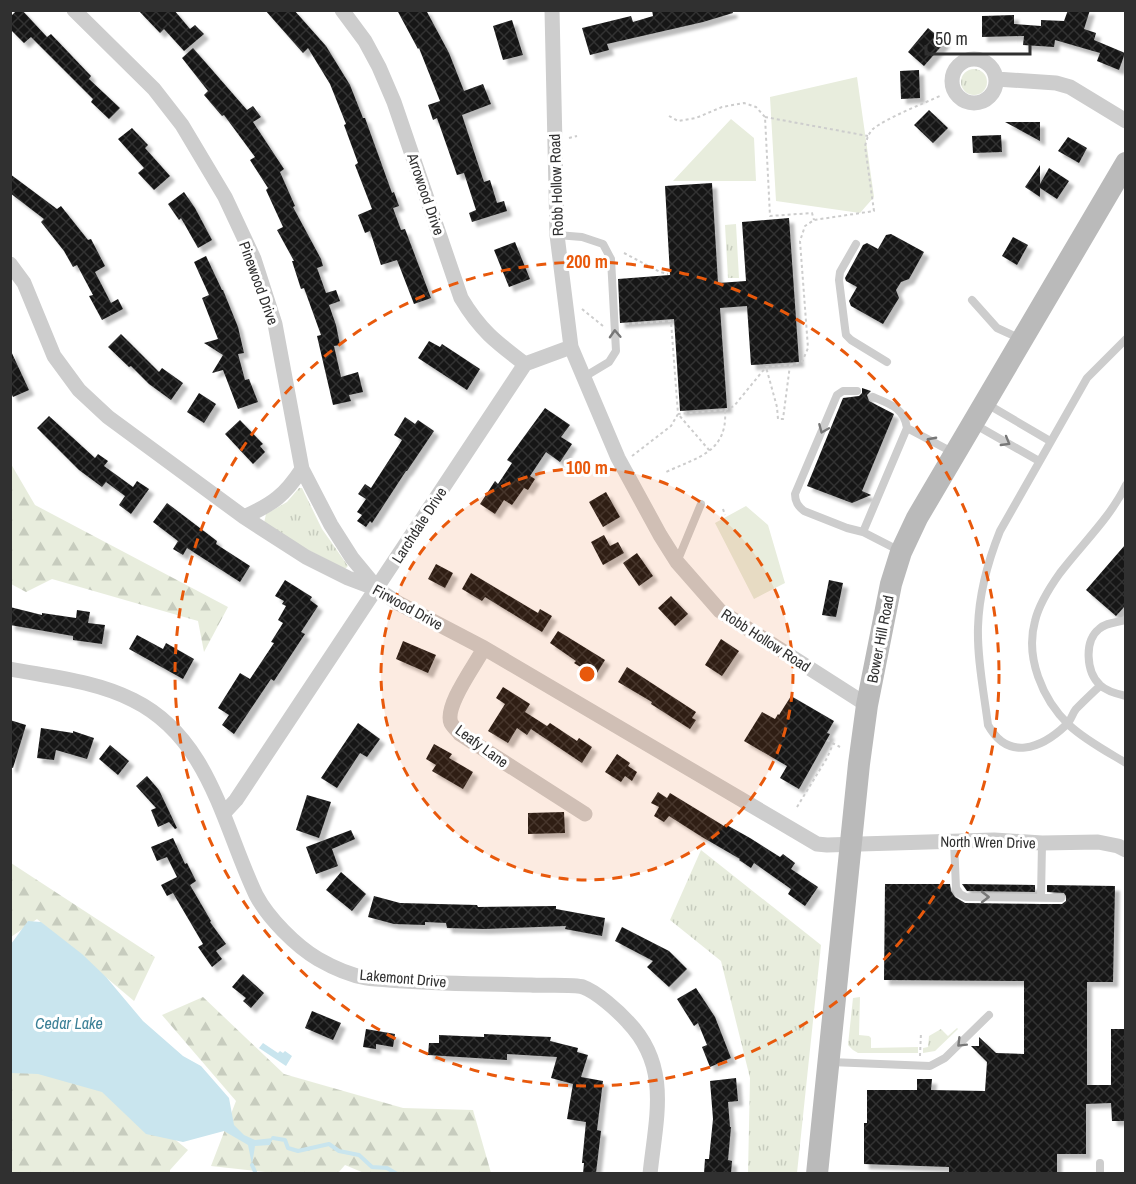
<svg xmlns="http://www.w3.org/2000/svg" width="1136" height="1184" viewBox="0 0 1136 1184" font-family="'Archivo Narrow',sans-serif">
	<defs>
		<pattern id="grass-tufts" width="24" height="20" patternUnits="userSpaceOnUse" patternTransform="scale(1.5)"><rect width="24" height="20" fill="#e8eddd"/><path d="M3 7l-1-3M5 7V3M7 7l1-3M15 17l-1-3M17 17v-4M19 17l1-3" fill="none" stroke="#c7ccbe"/></pattern>
		<pattern id="forest-firs" width="22" height="20" patternUnits="userSpaceOnUse" patternTransform="scale(1.5)"><rect width="22" height="20" fill="#e8eddd"/><path d="M5 1l3.5 6h-7zM16 11l3.5 6h-7z" fill="#c7ccbe"/></pattern>
		<pattern id="building-cross-hatch" width="8" height="8" patternUnits="userSpaceOnUse" patternTransform="scale(1.5)"><rect width="8" height="8" fill="#171717"/><path d="M0 0l8 8M0 8l8-8" fill="none" stroke="#303030"/></pattern>
		<filter id="shadow"><feDropShadow dx="5" dy="5" stdDeviation="1.5" flood-color="#0004"/></filter>
	</defs>
	<rect width="100%" height="100%" fill="#fff"/>
	<path fill="url(#grass-tufts)" d="M961 82a13 13 0 1 1 26 0a13 13 0 1 1-26 0Z
		M736,224L739,278H728L725,225Z
		M299,488H302L322,529L348,566L345,569L302,547L264,523L266,514L287,502Z
		M701,850L821,945L797,1173H748L750,1078L721,961L670,920Z
		M860,997L859,1035L869,1036L871,1038V1048L918,1047V1053H858L853,1050L848,1045L853,998Z
		M957,1028L958,1029L935,1051L923,1053V1048L928,1047L929,1036L941,1029L948,1036Z"/>
	<path fill="url(#forest-firs)" d="M11,464L35,505L228,607L204,652L198,621L52,579L26,592L11,584Z
		M11,863L155,957L134,1001L37,919L11,937Z
		M203,997L284,1074L403,1108L473,1110L491,1173H364L345,1165L338,1173L283,1174L211,1166L236,1101L162,1015Z
		M10,1064L105,1083L188,1150L170,1170V1173H11Z"/>
	<path fill="#e8eddd" d="M857,77L874,197L860,213L776,201L770,97Z
		M731,119L754,138L756,181H673Z
		M746,506L768,525L785,583L754,599L715,523Z"/>
	<path fill="#c9e5ee" d="M28,921L41,922L82,954L106,977L143,1021L183,1056L201,1066L229,1098L234,1125L244,1135L255,1140L273,1138L270,1145L255,1146L252,1165L248,1145L224,1131L183,1142L146,1134L102,1092L38,1074L11,1073V944Z
		M263,1043L278,1053L280,1051L283,1053L285,1051L292,1056L286,1066L259,1048Z"/>
	<g fill="none" stroke-linecap="round" stroke-linejoin="round">
		<path stroke="#c9e5ee" stroke-width="4" d="M273,1138L285,1140L288,1148L298,1151L329,1144L339,1151L359,1155L372,1167L387,1168L397,1174
			M252,1165L256,1174"/>
	</g>
	<path fill="url(#building-cross-hatch)" filter="url(#shadow)" d="M17,10H22L47,37L51,34L91,76L89,79L120,108L109,119L91,102L93,99L31,37L24,43L10,29V17Z
		M138,10H174L190,29L195,25L204,34L184,51L164,29L160,33Z
		M265,10H294L326,46L350,85L363,118H365L392,193L394,192L399,206L393,208L401,230L405,229L431,298L414,304L397,260L381,265L370,231L365,233L358,215L372,209L355,165L358,163L344,125L346,124L330,84L308,48L303,53Z
		M397,10H426L449,53L464,91L483,84L491,104L462,115L484,182L490,180L497,203L504,201L507,211L472,222L469,213L476,210L464,173L457,175L437,118L433,120L428,105L440,101L419,48L418,49Z
		M652,10H732L733,13L703,22L607,44L609,50L590,55L582,28L631,16L633,22L653,16Z
		M1068,10H1090L1084,29L1096,33L1094,40L1125,53L1119,70L1097,61L1100,53L1055,40L1054,47L1023,45L1024,36L982,37V16L1014,15V24L1041,26V20L1064,21Z
		M512,20L523,55L503,60L493,26Z
		M928,28L945,42L924,66L908,52Z
		M193,48L247,110L253,106L261,117L253,122L284,169L280,172L295,206L293,207L321,259L323,266L317,268L326,293L336,290L340,301L329,305L336,325L340,345L334,346L341,377L358,372L363,392L349,395L351,401L333,405L317,336L321,335L304,288L301,289L292,261H294L277,230L283,227L266,190L268,188L250,160L255,157L224,115L222,116L204,95L208,91L182,58Z
		M919,70L920,98L901,99L900,71Z
		M929,110L948,128L933,143L914,125Z
		M1005,122H1040V141Z
		M132,128L148,145L145,148L170,176L154,190L138,173L144,168L118,139Z
		M1001,135L1002,152L973,153L972,136Z
		M1068,137L1087,148L1079,163L1058,151Z
		M1040,165V184L1049,168L1069,181L1057,199L1040,188V197L1025,187Z
		M10,174L57,209L61,206L88,240L91,239L105,266L95,272L111,303L118,299L123,309L102,320L89,296L93,295L77,265L73,267L64,251L41,222L44,219L10,193Z
		M712,183L718,283L746,281L742,222L789,218L799,362L751,365L747,306L720,308L727,408L680,411L674,319L620,323L618,279L670,275L665,186Z
		M184,192L195,208L212,240L198,248L181,218L179,220L168,204Z
		M891,234L924,252L909,279L901,282L896,290L899,298L883,324L851,306L849,301L857,287L846,281L845,278L863,245L867,243L878,249L886,235Z
		M1013,237L1028,245L1017,265L1002,256Z
		M515,242L530,279L509,287L494,250Z
		M206,256L222,290H223L238,327L244,353L238,354L245,380L249,379L258,402L238,409L223,370L212,373L223,355L204,343L218,339L202,298L209,295L194,262Z
		M121,334L159,372L162,368L183,383L171,400L149,384L131,366L129,367L108,347Z
		M429,341L440,347L442,344L480,369L467,390L418,358Z
		M10,349L29,390L13,397L10,391Z
		M862,388L871,391L867,395L869,401L894,414L862,491L871,495L852,503L807,486L843,398L859,396L862,393Z
		M199,393L216,404L204,423L187,412Z
		M545,408L570,425L561,437L572,444L560,462L546,452L530,476L535,479L528,490L524,488L512,505L504,500L495,514L480,504L495,481L498,484L512,463L507,460Z
		M49,416L95,458L98,454L108,461L104,466L133,487L137,481L149,489L131,514L119,505L125,496L106,482L102,487L79,470L37,428Z
		M405,417L415,424L418,420L434,431L407,471H406L372,523L370,521L366,527L357,521L362,515L357,512L366,499L358,494L365,484L371,488L402,440L394,435Z
		M240,420L263,444L260,446L265,452L253,464L225,434Z
		M606,492L620,517L603,527L589,502Z
		M167,503L217,541L216,544L250,566L240,582L187,548L183,555L173,549L178,541L153,522Z
		M604,535L610,546L618,542L624,553L603,565L591,542Z
		M1125,545V606L1116,616L1086,590Z
		M637,553L653,576L639,586L623,563Z
		M436,564L453,573L445,588L428,579Z
		M471,573L538,613L540,609L552,616L542,632L485,597L482,601L462,589Z
		M285,580L312,597L310,600L318,606L301,632L305,634L299,643L274,681L271,679L234,734L222,725L229,715L218,708L240,673L250,679L274,643L271,642L283,623L278,620L286,606L282,604L284,601L275,596Z
		M829,580L843,583L836,617L822,615Z
		M671,596L688,614L675,626L658,608Z
		M10,607L42,615V613L76,618L77,610L90,612L88,623L105,625L102,644L73,640V636L10,625Z
		M558,631L605,660L595,676L574,663L576,661L550,643Z
		M137,635L163,649L166,643L194,659L183,679L129,649Z
		M721,639L739,651L722,676L705,665Z
		M403,641L436,655L428,673L396,659Z
		M627,667L696,712L692,718L696,720L690,729L651,704L652,702L618,682Z
		M503,687L530,704L525,712L547,726L550,723L577,741L579,738L592,747L582,763L531,729L527,735L517,728L508,743L488,731L505,704L496,698Z
		M791,696L834,721L827,733L830,734L799,789L780,778L787,766L744,741L762,712L775,719L778,714L779,715Z
		M10,720L26,725L13,768L10,767Z
		M358,723L380,739L367,757L360,753L337,788L321,778Z
		M41,728L73,733V731L94,738L87,759L56,750L54,760L37,758Z
		M434,744L452,754L449,758L473,772L463,789L432,771L436,765L426,759Z
		M110,745L129,761L118,775L99,759Z
		M617,754L630,763L628,766L637,772L632,781L625,776L621,782L605,772Z
		M147,776L159,790L177,828L175,829L169,822L158,827L151,810L156,808L136,786Z
		M658,792L667,798L670,793L724,826L725,824L750,838L780,857L783,854L795,863L791,869L818,887L805,906L788,894L791,889L754,863L751,868L739,860L740,859L702,837L669,816L664,822L654,816L659,807L651,803Z
		M307,795L331,802L319,838L296,830Z
		M564,812L565,833L528,834V813Z
		M351,830L355,839L332,849L338,866L316,874L306,847Z
		M173,838L185,864L187,863L196,881L190,885L211,921L210,922L226,944L216,951L222,959L212,967L198,947L203,944L173,893L167,896L161,885L177,877L167,857L157,861L151,847Z
		M341,872L366,894L352,911L326,890Z
		M885,884H950L951,891L955,897L965,903L1041,904H1062L1066,901V896L1064,893L1047,892V885L1115,886L1113,982H1087V1085H1111V1029H1125V1121H1112L1111,1103L1086,1104V1154H1057V1173H949V1167L864,1164V1123H867V1090H917V1079H932L931,1090L985,1091L987,1062L971,1046H979V1037L996,1053L1024,1054V981L884,980Z
		M962,884L1035,885V892L967,891Z
		M374,896L400,903L477,905L478,907L556,906V909L605,918L602,936L565,929L566,926L485,929L447,928L446,923L425,922V925L394,924L368,917Z
		M622,927L669,951L687,969L669,987L647,967L653,961L615,941Z
		M243,974L264,993L251,1008L243,1001L246,998L232,987Z
		M696,988L715,1017L731,1058L710,1067L702,1047L707,1045L698,1023L694,1026L677,999Z
		M312,1011L341,1023L333,1040L305,1028Z
		M366,1029L395,1034L393,1047L376,1044V1049L363,1047Z
		M484,1034L551,1037L550,1041L578,1048L577,1052L588,1055L581,1077L603,1081L597,1130L601,1131L596,1173H583L584,1163H582L586,1122L567,1119L573,1084L551,1078L557,1057L507,1054V1060L428,1055L429,1043H439V1035L484,1037Z
		M736,1078L738,1101L728,1102L730,1127H731L728,1160L732,1161L731,1173H704L705,1159H709L713,1119L710,1081Z"/>
	<g fill="none" stroke-linecap="round" stroke-linejoin="round">
		<path stroke="#cdcdcd" stroke-width="2" stroke-dasharray="3 3" stroke-linecap="butt" d="M669,116L678,121L696,118L722,107L744,103L756,107L765,117L770,216L812,213L814,220
			M765,117L868,136
			M569,138L577,136
			M624,253L660,272L668,274
			M582,309L603,326
			M626,324L671,321L678,414L725,410C728,452 698,457 666,472
			M790,365L802,362L808,348L800,241L805,226L814,220L874,211L865,146C867,139 868,134 873,129C886,118 925,103 942,95
			M725,410L734,406L766,367L790,365L783,419H778L777,407L766,367
			M632,456L671,426L678,414L709,450
			M723,509L725,515
			M827,740L840,747
			M797,807L827,758L833,744
			M920,1056L921,1032"/>
		<path stroke="#cdcdcd" stroke-width="8" d="M557,235L582,237L603,244L611,259L616,351L609,362L584,377
			M856,244L840,272L839,280L845,328L846,335L851,340L887,362
			M972,300L997,328L1019,338
			M857,391H843L837,395L795,494C795,502 798,506 804,511L847,528L863,532L907,428C904,408 890,404 873,397
			M987,404L1050,441
			M974,424L1039,461
			M907,428L954,453
			M1126,485C1110,518 1082,544 1060,573C1050,587 1039,604 1035,621C1025,657 1042,699 1069,725C1085,740 1106,751 1126,763
			M863,532L900,551
			M677,562L701,504
			M1126,620C1116,623 1107,622 1099,629C1084,641 1086,672 1100,685C1106,691 1117,694 1126,696
			M1100,686C1092,693 1084,701 1076,709C1072,714 1071,721 1066,725C1041,749 1008,761 988,725C984,693 977,659 978,627C979,594 988,561 1000,531L1087,378L1126,339
			M954,841L956,888L960,894L966,897L1061,898
			M1041,898L1042,843
			M830,1062L930,1066L945,1058L989,1015
			M1100,1163V1174"/>
		<path stroke="#cdcdcd" stroke-width="15" d="M74,10L154,89L182,125L225,197L254,259L275,324L302,469L331,525L352,558L376,587
			M342,10L365,41L379,67L394,102L461,298C480,330 496,342 525,364
			M552,10L557,235L571,347L618,458L660,535L677,562L720,611L867,705
			M952 81a22 22 0 1 1 44 0a22 22 0 1 1-44 0Z
			M996,79L1056,83L1070,87L1126,121
			M10,264L24,283L54,356L79,390L108,417L244,517L306,557L348,578L377,589L398,603L484,648L817,844L827,845L994,840L1042,843L1098,842L1118,846L1126,850
			M244,517C273,504 285,495 302,469
			M484,648C476,664 444,706 451,723C453,727 458,731 460,734L585,814
			M10,669C52,677 95,681 133,700C210,738 223,826 256,895C268,918 296,946 318,959C332,967 350,975 366,978C378,980 391,980 404,981C446,984 489,984 531,985C543,986 573,984 583,987C597,992 618,1011 628,1022C671,1067 656,1117 650,1174
			M224,813L236,800L525,364L571,347"/>
		<path stroke="#bababa" stroke-width="22" d="M817,1174L859,764L867,705L891,584L901,552L917,518L1126,163"/>
	</g>
	<defs><path id="oneway-chevron" d="M-2-3.5L2.5 0L-2 3.5" fill="none" stroke-width="1.6" stroke-linecap="round" stroke-linejoin="round" transform="scale(1.5)"/></defs>
	<g stroke="#777">
		<use href="#oneway-chevron" transform="translate(615 334) rotate(-93)"/>
		<use href="#oneway-chevron" transform="translate(823 429) rotate(113)"/>
		<use href="#oneway-chevron" transform="translate(931 441) rotate(-152)"/>
		<use href="#oneway-chevron" transform="translate(1006 442) rotate(30)"/>
		<use href="#oneway-chevron" transform="translate(985 897)"/>
		<use href="#oneway-chevron" transform="translate(961 1043) rotate(135)"/>
	</g>
	<circle cx="587" cy="674" r="206" fill="#e8590c" fill-opacity=".12"/>
	<g fill="none" stroke="#e8590c" stroke-width="3" stroke-dasharray="10 8">
		<circle cx="587" cy="674" r="206"/>
		<circle cx="587" cy="674" r="412"/>
	</g>
	<g text-anchor="middle" dominant-baseline="central" stroke-width="6" stroke-linejoin="round" paint-order="stroke">
		<g font-size="15" fill="#303030" stroke="#fff">
			<text transform="translate(556 185) rotate(-92)">Robb Hollow Road</text>
			<text transform="translate(426 194) rotate(71)">Arrowood Drive</text>
			<text transform="translate(259 283) rotate(70)">Pinewood Drive</text>
			<text transform="translate(419 525) rotate(-57)">Larchdale Drive</text>
			<text transform="translate(408 607) rotate(29)">Firwood Drive</text>
			<text transform="translate(880 639) rotate(-79)">Bower Hill Road</text>
			<text transform="translate(766 640) rotate(33)">Robb Hollow Road</text>
			<text transform="translate(482 746) rotate(36)">Leafy Lane</text>
			<text transform="translate(988 842) rotate(1)">North Wren Drive</text>
			<text transform="translate(403 978) rotate(5)">Lakemont Drive</text>
		</g>
		<g font-size="16" font-style="italic" fill="#3a7f96" stroke="#fff">
			<text x="69" y="1023">Cedar Lake</text>
		</g>
	</g>
	<circle cx="587" cy="674" r="9" fill="#e8590c" stroke="#fff" stroke-width="3"/>
	<g font-size="18" text-anchor="middle" font-weight="bold" fill="#e8590c" stroke="#fff" stroke-width="6" stroke-linejoin="round" paint-order="stroke">
		<text x="587" y="268">200 m</text>
		<text x="587" y="474">100 m</text>
	</g>
	<rect width="1136" height="1184" fill="none" stroke="#303030" stroke-width="24"/>
	<path d="M926 45v9h104v-9" fill="none" stroke="#303030" stroke-width="3"/>
	<text x="935" y="45" font-size="18" fill="#303030" stroke="#ffffff" stroke-width="4.5" paint-order="stroke">50 m</text>
</svg>
